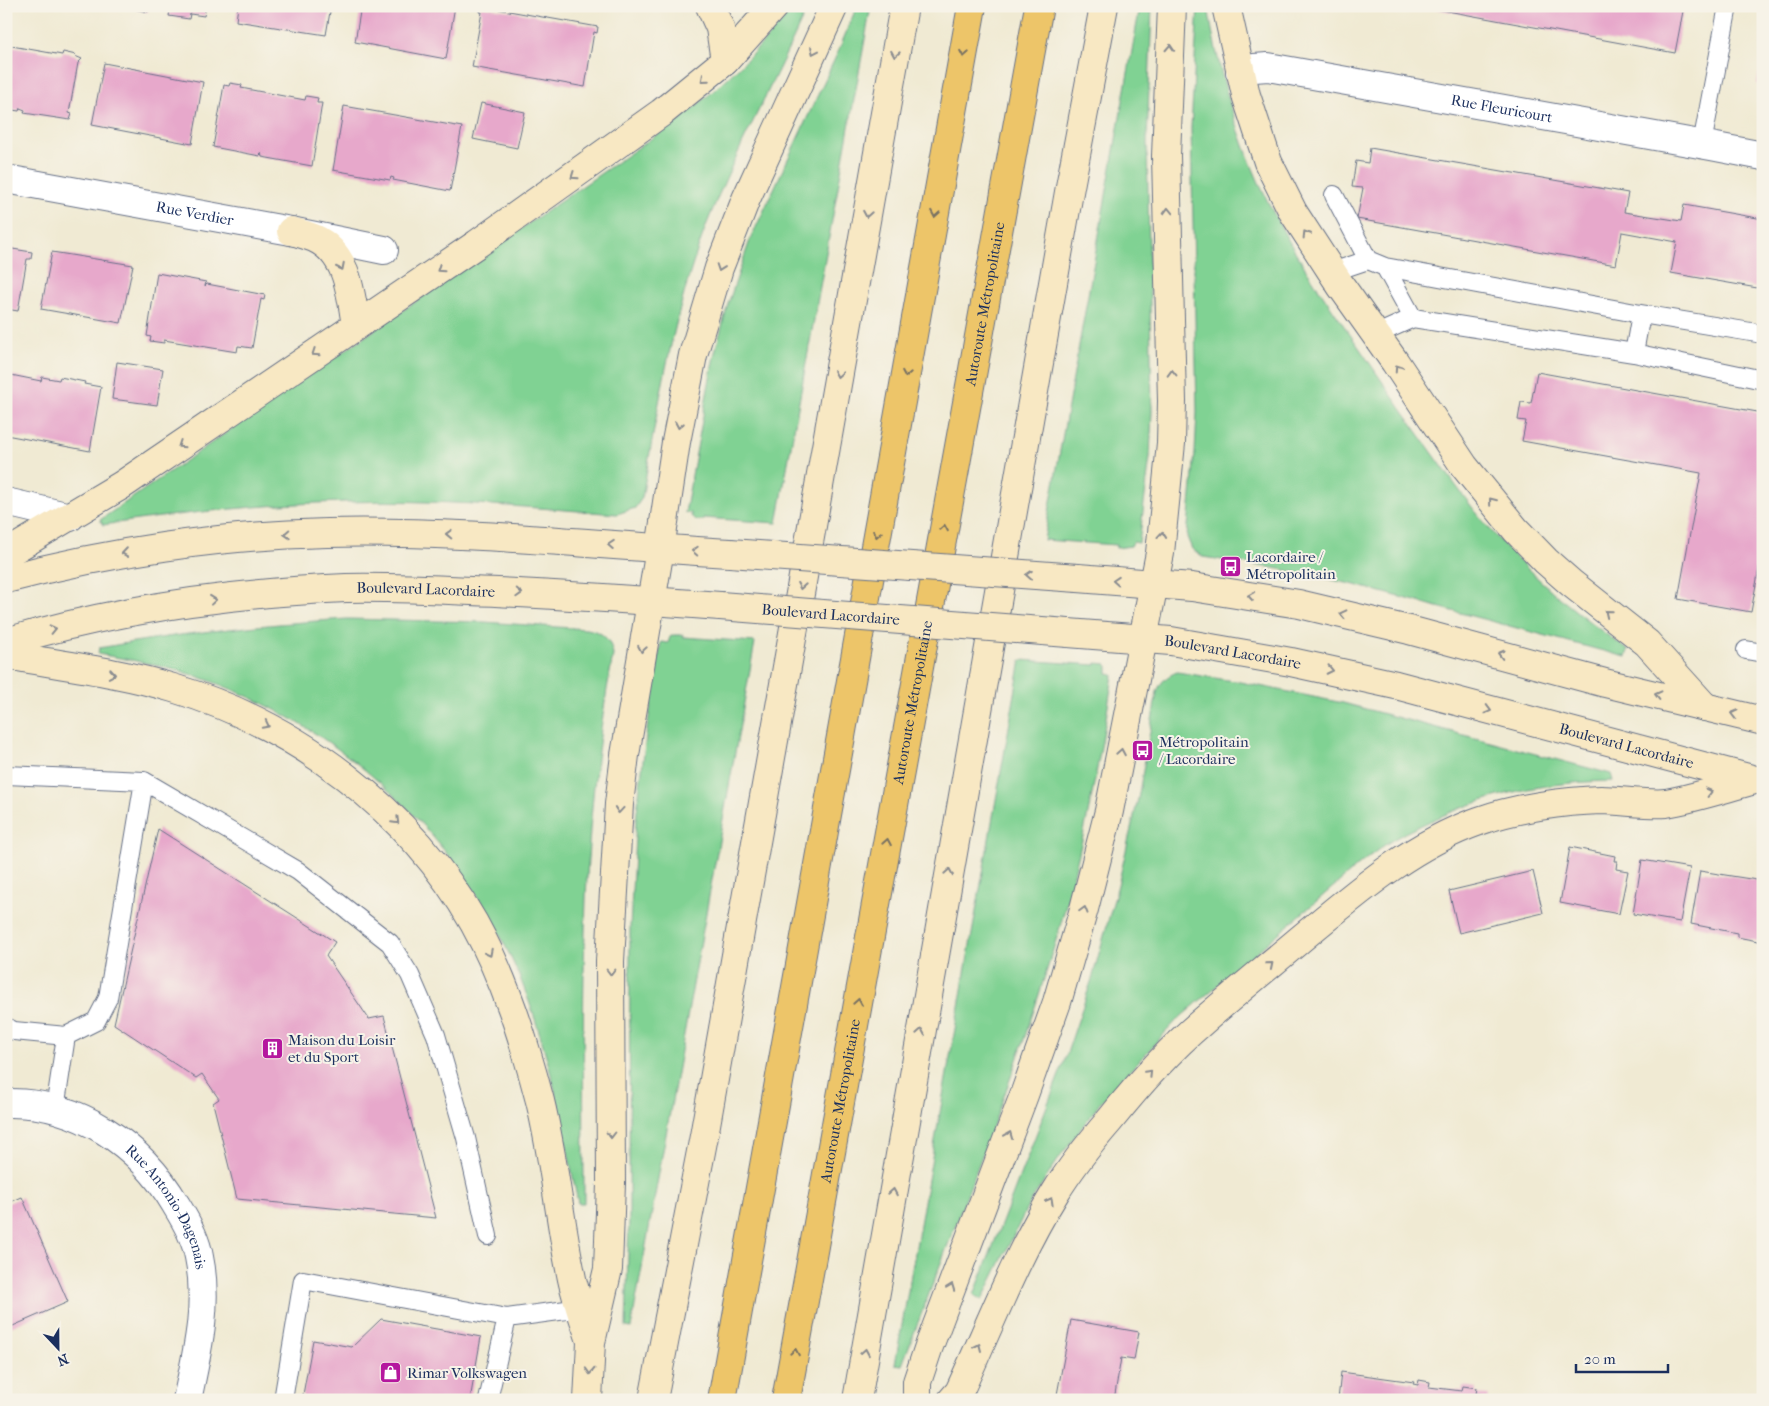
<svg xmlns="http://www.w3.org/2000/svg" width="1769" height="1406" font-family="'IM FELL French Canon',serif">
  <rect width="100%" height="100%" fill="#f7f3e8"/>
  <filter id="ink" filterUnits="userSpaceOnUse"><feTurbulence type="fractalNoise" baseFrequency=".02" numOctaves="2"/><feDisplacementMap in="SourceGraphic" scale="10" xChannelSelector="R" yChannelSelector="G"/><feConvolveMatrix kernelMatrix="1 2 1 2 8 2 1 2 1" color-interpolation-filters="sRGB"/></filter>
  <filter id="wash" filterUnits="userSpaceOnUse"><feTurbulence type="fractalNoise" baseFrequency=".0096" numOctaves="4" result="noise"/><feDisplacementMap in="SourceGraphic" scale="20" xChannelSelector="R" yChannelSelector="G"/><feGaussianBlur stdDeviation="1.12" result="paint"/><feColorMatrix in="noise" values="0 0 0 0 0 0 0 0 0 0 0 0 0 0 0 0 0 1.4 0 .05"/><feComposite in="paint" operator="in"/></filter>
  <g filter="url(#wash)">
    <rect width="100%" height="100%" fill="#f0ead3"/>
    <!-- green -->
    <path fill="#80d293" stroke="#4e8078" d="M794,6H808C776,80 735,151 706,226C673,314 658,406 642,498L635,508L617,514C526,507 435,499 344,502C263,504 183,513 103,525L100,520L681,118C723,85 761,48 794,6Z
      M857,6H871L777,523L703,518V520H695L691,516V513H685L714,356L728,304L750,240L838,52Z
      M1140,6H1152L1147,141L1152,411L1150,457L1139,543L1133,542L1131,546L1116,548V545L1044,540Z
      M1198,6H1208C1217,69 1240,145 1268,202C1296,260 1335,312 1371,365C1393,398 1416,430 1439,462C1461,493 1484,525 1511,552C1546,589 1587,621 1628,650L1626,657L1351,584L1280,569L1203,557L1192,549L1187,537L1195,453L1197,412L1191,128Z
      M347,619L484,622L586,629C602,631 611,639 613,655C596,746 587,838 585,930C582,1021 584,1112 584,1203H578C565,1138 554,1073 532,1010C480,856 353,729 199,677C166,666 132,660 98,654L99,648C181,633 263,624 347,619Z
      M673,635H683V637L755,642L631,1328L626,1327L629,1217L630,927L636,820L646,736L661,642L668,643L670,637Z
      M1021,660L1096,665V663L1106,664L1108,666V674L1113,675C1098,772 1079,867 1050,960C1008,1097 952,1231 902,1365L895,1364Z
      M1177,672L1240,682L1343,703L1611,774L1613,781C1550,782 1500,791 1442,816C1426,823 1409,830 1394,839C1384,845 1375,852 1366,859L1177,1020L1100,1103L1060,1157L1029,1204L982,1300L974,1295L1064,1062L1092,979L1118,885L1138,799L1157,692C1161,681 1167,676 1177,672Z"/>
    <g id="blocks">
      <!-- building -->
      <path fill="#e7a8cb" d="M129,6H149L148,12L129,8Z
        M153,6H206L204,16L190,14L189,19L169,16L170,10Z
        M238,6H331L326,35L236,21Z
        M361,6H455L446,59L355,42Z
        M481,6L598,27L597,33L594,32L585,87L472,67L482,12H480Z
        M1420,6H1684L1675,53Z
        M6,45L62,55L63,52L76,55L75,56L82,59L78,63L69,113L72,114L70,120L24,113L25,110L20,108L19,111L6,109Z
        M1762,60H1763V84H1757Z
        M104,63L203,82L192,144L92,125Z
        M230,83L242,85L241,88L305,100L306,96L318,98L317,103H322L312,166L262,157L261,153L260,156L213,147L224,85L229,86Z
        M481,103L525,112L517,148L473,139Z
        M344,106L462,127L450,191L393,180L394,178L391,177L390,180L333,170Z
        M1370,148L1628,193L1624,212L1681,221L1684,205L1763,219V289L1671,273L1677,242L1622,232L1616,265L1357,219L1363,188L1352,187L1356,161L1368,163Z
        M6,248L32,252L31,259H27L18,311L6,309Z
        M52,252L133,265L121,323L41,309Z
        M157,273L206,282L205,286L207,284L265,295L264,300L261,299L252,348L238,346L237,352L164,340V343L150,341L151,337L147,336Z
        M117,362L163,369L157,405L112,399Z
        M1537,372L1763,413V546L1751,612L1678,599L1701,473L1522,441L1526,421L1518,420L1521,402L1531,403Z
        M6,374L41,381L42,377L59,380L60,377L85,382L84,384L101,387L90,451L6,435Z
        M158,829L335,942L326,956L369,1019L384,1016L436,1218L237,1199L213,1103L219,1099L202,1074L196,1078L114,1024Z
        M1570,847L1615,856L1614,861H1617L1616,869L1628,871L1619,914L1560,903Z
        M1642,860L1690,868L1680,922L1633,914Z
        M1533,871L1543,913L1459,933L1449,891Z
        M1700,871L1763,881V942L1737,937V933L1691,924Z
        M22,1197L68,1302L6,1329V1204Z
        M381,1319L481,1337L470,1400H302L313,1340L352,1347Z
        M1071,1320L1139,1332L1134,1360L1121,1358L1114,1400H1056Z
        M1341,1372L1414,1382L1413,1384L1418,1385L1419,1380L1430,1382L1429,1387L1462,1391L1463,1386L1477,1388L1476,1394L1489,1395L1488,1400H1338Z"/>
    </g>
  </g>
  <g filter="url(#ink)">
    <use href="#blocks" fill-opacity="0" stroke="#667087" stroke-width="1"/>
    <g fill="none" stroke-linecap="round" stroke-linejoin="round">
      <defs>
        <path id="service" d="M1702,144L1728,6
          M1334,195L1368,260L1385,267L1641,314L1763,334
          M1385,267L1413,318L1634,353L1763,380
          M1332,272L1368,260
          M1375,335L1413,318
          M1634,353L1641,314
          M1746,650L1763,653
          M6,775L144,781L298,871L390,943L410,975L436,1035L466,1138L488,1236
          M6,1027L14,1031L66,1036L96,1021L108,998L144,781
          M55,1109L66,1036
          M283,1400L303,1280L507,1318
          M488,1400L507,1318L581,1308"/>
        <g id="minor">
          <path id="s1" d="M1240,72L1254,68L1268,67L1711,146L1763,156"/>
          <path id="s2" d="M6,179L291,231L384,250"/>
          <path d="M6,502L70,517"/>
          <path id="s3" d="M6,1103C78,1101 141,1145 176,1205C186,1221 196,1239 199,1257C209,1305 197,1353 187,1400"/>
        </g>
        <g id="secondary">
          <path d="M710,6L720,28L725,61"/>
          <path d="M1226,6L1246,95L1268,162L1293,212L1341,286L1395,362L1464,466L1516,530L1546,561L1571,583L1647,643L1705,707"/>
          <path d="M291,231C299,233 307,235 314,238C348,253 351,294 356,326"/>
          <path d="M6,554L122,485L477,244L661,113L725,61L774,6"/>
          <path d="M1078,578L1192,587L1299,604L1409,630L1605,683L1763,721"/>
          <path d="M6,579C108,552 222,535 327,533C461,530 596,545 730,553"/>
          <path id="s4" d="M1068,633L1171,641L1291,662L1396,685L1752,779"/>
          <path id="s5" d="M6,642C116,609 231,593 346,588C387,587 429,589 471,591C554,594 637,600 720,606"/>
          <path d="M6,655C61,665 120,672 173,688C297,725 410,810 474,923C505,979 524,1040 540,1101C554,1158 559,1217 571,1274C575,1296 584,1319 591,1341"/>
          <path d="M588,1400L591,1342L608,1269L611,1183L610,961L619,804L625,755L660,549L676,442L693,355L719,268L746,199L834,6"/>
          <path d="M653,1400L704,1136L904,6"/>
          <path d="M857,1400L1069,192L1104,6"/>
          <path d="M917,1400V1382L928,1349L1024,1095L1057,1002L1084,909L1109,811L1160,553L1171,443L1172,401L1166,156L1172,6"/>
          <path d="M952,1400L959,1392C990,1325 1016,1256 1055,1193C1071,1167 1090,1143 1110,1120C1138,1085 1168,1051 1202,1022C1233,995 1265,969 1297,942C1354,895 1408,846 1479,821C1515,808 1564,801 1601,800C1620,800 1649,805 1666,803C1695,798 1725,788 1755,780"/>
        </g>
        <g id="motorway">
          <path d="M722,1400L972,6"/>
          <path id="s6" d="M786,1400L1039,6"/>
        </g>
      </defs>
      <!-- service casing -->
      <use href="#service" stroke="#667087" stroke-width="20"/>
      <!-- minor casing -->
      <use href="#minor" stroke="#667087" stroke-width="30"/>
      <!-- secondary casing -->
      <use href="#secondary" stroke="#667087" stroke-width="30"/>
      <!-- motorway casing -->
      <use href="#motorway" stroke="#667087" stroke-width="30"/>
      <!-- service -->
      <use href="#service" stroke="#fff" stroke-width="18"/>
      <!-- minor -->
      <use href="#minor" stroke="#fff" stroke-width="28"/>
      <!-- secondary -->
      <use href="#secondary" stroke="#f8e8c3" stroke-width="28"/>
      <!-- motorway -->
      <use href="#motorway" stroke="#edc569" stroke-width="28"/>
      <defs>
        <g id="secondary-bridge">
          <path d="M730,553L1078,578"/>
          <path id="s7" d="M720,606L1068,633"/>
        </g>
      </defs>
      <!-- secondary-bridge casing -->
      <use href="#secondary-bridge" stroke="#667087" stroke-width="30" stroke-linecap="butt"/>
      <!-- secondary-bridge -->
      <use href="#secondary-bridge" stroke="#f8e8c3" stroke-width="28"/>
    </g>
    <!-- one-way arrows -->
    <defs><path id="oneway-chevron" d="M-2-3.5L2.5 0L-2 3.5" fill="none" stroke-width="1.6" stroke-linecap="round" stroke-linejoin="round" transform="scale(1.25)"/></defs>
    <g stroke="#8a8c90">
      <use href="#oneway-chevron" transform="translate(1170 48) rotate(-87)"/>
      <use href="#oneway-chevron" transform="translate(814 51) rotate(115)"/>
      <use href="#oneway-chevron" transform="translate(895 54) rotate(100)"/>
      <use href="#oneway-chevron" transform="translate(704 79) rotate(139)"/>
      <use href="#oneway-chevron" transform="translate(574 176) rotate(145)"/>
      <use href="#oneway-chevron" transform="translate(1168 211) rotate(-92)"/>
      <use href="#oneway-chevron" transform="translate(867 214) rotate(100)"/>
      <use href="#oneway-chevron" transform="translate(1306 234) rotate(-122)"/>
      <use href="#oneway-chevron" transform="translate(341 267) rotate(63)"/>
      <use href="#oneway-chevron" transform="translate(720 268) rotate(109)"/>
      <use href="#oneway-chevron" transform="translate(440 269) rotate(146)"/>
      <use href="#oneway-chevron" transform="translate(315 353) rotate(146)"/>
      <use href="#oneway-chevron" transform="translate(1398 368) rotate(-124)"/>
      <use href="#oneway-chevron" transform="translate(1172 373) rotate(-91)"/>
      <use href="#oneway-chevron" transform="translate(838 374) rotate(100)"/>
      <use href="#oneway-chevron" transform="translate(679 425) rotate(101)"/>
      <use href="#oneway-chevron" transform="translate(181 445) rotate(146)"/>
      <use href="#oneway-chevron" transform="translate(1492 501) rotate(-129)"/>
      <use href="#oneway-chevron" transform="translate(287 534) rotate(177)"/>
      <use href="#oneway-chevron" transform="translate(449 534) rotate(-178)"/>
      <use href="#oneway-chevron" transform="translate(1162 535) rotate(-85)"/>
      <use href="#oneway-chevron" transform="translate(611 545) rotate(-176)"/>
      <use href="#oneway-chevron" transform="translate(695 551) rotate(-177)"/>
      <use href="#oneway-chevron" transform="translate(125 553) rotate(172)"/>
      <use href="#oneway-chevron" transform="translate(1029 575) rotate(-176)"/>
      <use href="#oneway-chevron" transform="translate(1116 581) rotate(-176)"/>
      <use href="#oneway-chevron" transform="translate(801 586) rotate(100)"/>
      <use href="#oneway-chevron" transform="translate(519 593) rotate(3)"/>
      <use href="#oneway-chevron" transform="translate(1251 596) rotate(-171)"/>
      <use href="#oneway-chevron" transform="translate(213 600) rotate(-6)"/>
      <use href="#oneway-chevron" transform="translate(1608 613) rotate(-141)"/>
      <use href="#oneway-chevron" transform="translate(1343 614) rotate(-167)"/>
      <use href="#oneway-chevron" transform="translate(53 629) rotate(-13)"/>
      <use href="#oneway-chevron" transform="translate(642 649) rotate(100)"/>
      <use href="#oneway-chevron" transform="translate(1501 654) rotate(-165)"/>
      <use href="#oneway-chevron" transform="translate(1330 670) rotate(12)"/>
      <use href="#oneway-chevron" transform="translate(112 674) rotate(10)"/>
      <use href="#oneway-chevron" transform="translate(1658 695) rotate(-166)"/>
      <use href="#oneway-chevron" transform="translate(1488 710) rotate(15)"/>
      <use href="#oneway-chevron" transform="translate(1734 714) rotate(-166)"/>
      <use href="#oneway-chevron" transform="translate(266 725) rotate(27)"/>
      <use href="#oneway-chevron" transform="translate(1121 752) rotate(-80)"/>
      <use href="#oneway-chevron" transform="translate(1709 792) rotate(-14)"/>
      <use href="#oneway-chevron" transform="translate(619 810) rotate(95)"/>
      <use href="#oneway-chevron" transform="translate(396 821) rotate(45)"/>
      <use href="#oneway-chevron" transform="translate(949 872) rotate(-80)"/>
      <use href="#oneway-chevron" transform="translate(1084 910) rotate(-74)"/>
      <use href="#oneway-chevron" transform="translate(489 953) rotate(63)"/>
      <use href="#oneway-chevron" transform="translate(1270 965) rotate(-40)"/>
      <use href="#oneway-chevron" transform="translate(611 972) rotate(90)"/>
      <use href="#oneway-chevron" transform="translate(921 1032) rotate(-80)"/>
      <use href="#oneway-chevron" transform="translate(1149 1073) rotate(-46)"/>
      <use href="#oneway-chevron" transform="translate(611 1135) rotate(90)"/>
      <use href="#oneway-chevron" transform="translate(1009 1135) rotate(-68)"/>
      <use href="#oneway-chevron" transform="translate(893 1192) rotate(-80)"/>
      <use href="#oneway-chevron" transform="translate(1050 1201) rotate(-61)"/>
      <use href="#oneway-chevron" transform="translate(951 1287) rotate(-69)"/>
      <use href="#oneway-chevron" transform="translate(978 1347) rotate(-66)"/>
      <use href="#oneway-chevron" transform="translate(865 1352) rotate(-80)"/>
      <use href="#oneway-chevron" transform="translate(590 1371) rotate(93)"/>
    </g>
    <g stroke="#797263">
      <use href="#oneway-chevron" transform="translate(964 54) rotate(100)"/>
      <use href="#oneway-chevron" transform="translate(935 214) rotate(100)"/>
      <use href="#oneway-chevron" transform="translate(906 374) rotate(100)"/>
      <use href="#oneway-chevron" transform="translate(944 528) rotate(-80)"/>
      <use href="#oneway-chevron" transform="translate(877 534) rotate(100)"/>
      <use href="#oneway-chevron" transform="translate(887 842) rotate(-80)"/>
      <use href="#oneway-chevron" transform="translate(858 1002) rotate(-80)"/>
      <use href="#oneway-chevron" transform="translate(795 1352) rotate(-80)"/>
    </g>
  </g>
  <!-- icons -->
  <defs>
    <symbol id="bus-square" viewBox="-11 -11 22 22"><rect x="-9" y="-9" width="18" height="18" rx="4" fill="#b5179e" stroke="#f7f3e8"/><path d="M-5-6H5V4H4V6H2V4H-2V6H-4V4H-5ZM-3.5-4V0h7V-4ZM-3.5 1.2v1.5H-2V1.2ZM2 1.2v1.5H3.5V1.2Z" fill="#fff"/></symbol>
    <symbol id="building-square" viewBox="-11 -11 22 22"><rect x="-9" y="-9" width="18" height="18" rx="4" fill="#b5179e" stroke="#f7f3e8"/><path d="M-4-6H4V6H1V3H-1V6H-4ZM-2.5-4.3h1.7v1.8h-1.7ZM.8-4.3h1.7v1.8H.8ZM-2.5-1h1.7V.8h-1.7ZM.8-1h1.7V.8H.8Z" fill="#fff"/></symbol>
    <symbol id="shop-square" viewBox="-11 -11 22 22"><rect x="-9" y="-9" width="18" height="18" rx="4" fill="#b5179e" stroke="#f7f3e8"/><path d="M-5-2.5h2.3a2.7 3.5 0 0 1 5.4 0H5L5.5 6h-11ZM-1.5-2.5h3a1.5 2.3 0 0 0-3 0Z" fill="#fff"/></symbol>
  </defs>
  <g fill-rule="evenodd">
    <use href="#bus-square" x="1218" y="554" width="25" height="25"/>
    <use href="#bus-square" x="1130" y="738" width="25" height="25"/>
    <use href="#building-square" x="260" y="1036" width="25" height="25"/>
    <use href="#shop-square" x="378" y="1360" width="25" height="25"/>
  </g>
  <g text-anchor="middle" stroke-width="4" stroke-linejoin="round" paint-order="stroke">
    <!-- street labels -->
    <g font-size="15" fill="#1b2f5e" stroke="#f7f3e8">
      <text dy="5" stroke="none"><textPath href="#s1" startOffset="266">Rue Fleuricourt</textPath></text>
      <text dy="5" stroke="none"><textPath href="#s2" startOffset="192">Rue Verdier</textPath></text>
      <text dy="5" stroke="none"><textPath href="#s6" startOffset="1114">Autoroute Métropolitaine</textPath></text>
      <text dy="5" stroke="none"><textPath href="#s5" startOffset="425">Boulevard Lacordaire</textPath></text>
      <text dy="5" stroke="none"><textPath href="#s7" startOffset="111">Boulevard Lacordaire</textPath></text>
      <text dy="5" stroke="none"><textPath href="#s4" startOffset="166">Boulevard Lacordaire</textPath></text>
      <text dy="5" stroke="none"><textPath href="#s6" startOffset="709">Autoroute Métropolitaine</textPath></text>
      <text dy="5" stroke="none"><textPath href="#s4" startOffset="571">Boulevard Lacordaire</textPath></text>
      <text dy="5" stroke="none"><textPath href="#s6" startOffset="304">Autoroute Métropolitaine</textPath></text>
      <text dy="5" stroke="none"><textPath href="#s3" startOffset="205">Rue Antonio-Dagenais</textPath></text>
    </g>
    <!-- poi labels -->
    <g font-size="15" fill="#1b2f5e" stroke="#f7f3e8" text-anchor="start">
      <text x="1246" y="562">Lacordaire /<tspan x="1246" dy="17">Métropolitain</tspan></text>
      <text x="1159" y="747">Métropolitain<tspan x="1159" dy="17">/ Lacordaire</tspan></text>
      <text x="288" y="1045">Maison du Loisir<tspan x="288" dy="17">et du Sport</tspan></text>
      <text x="407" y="1378">Rimar Volkswagen</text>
    </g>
  </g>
  <!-- margin -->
  <rect width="1769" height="1406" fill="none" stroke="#f7f3e8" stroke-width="25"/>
  <!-- north arrow -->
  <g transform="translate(58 1348) rotate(158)" stroke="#f7f3e8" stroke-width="4" paint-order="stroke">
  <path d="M0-4L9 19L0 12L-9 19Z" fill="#1b2f5e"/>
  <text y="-8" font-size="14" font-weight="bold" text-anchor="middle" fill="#1b2f5e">N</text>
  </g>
  <!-- scale -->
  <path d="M1576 1364v8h92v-8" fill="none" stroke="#1b2f5e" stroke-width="2.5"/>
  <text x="1584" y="1364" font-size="15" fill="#1b2f5e" stroke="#f7f3e8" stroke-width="4" paint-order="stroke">20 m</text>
</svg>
